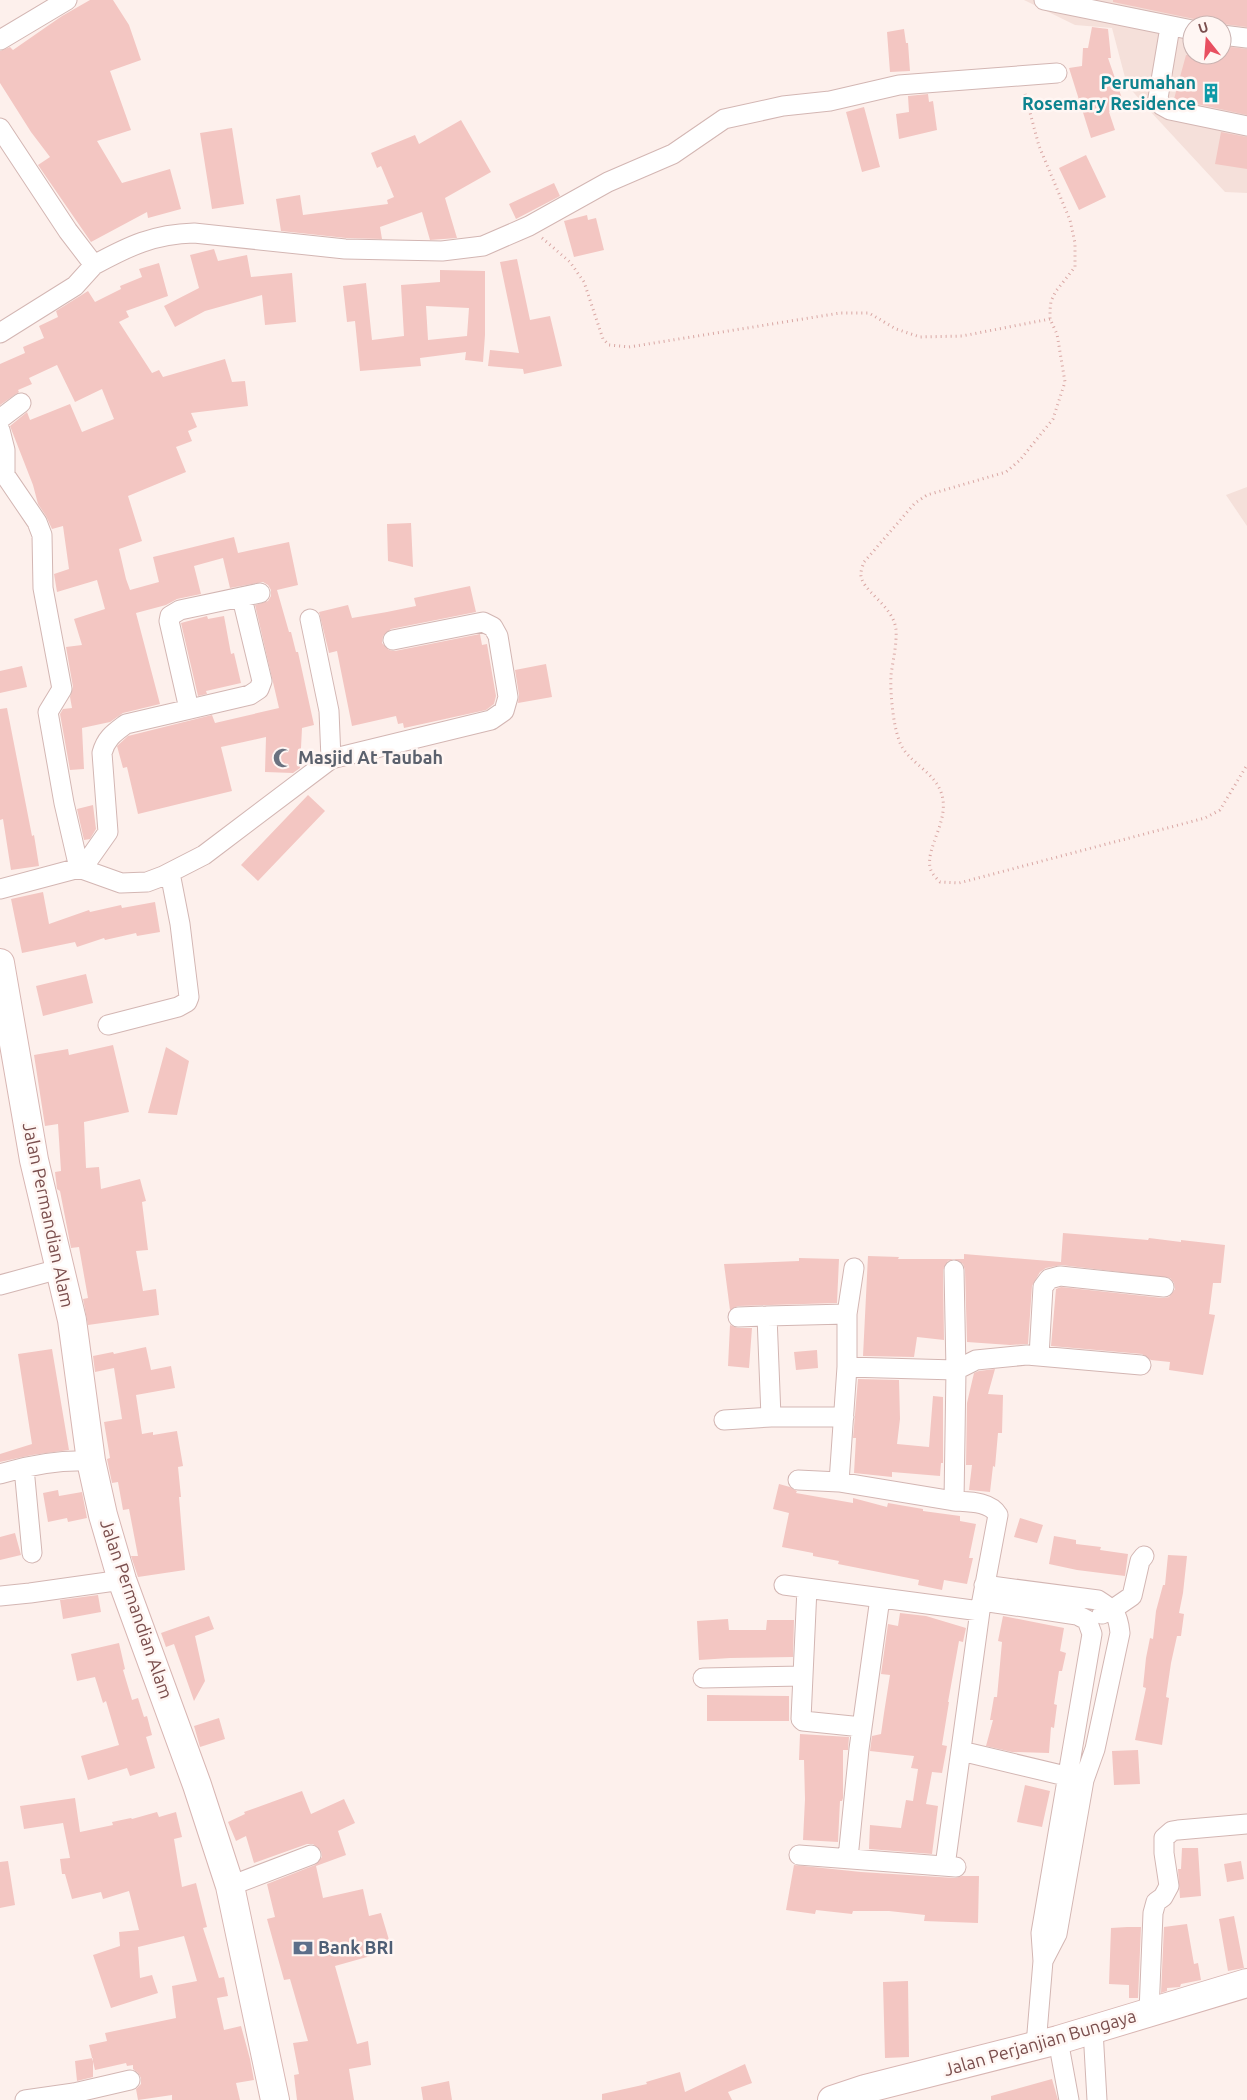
<svg xmlns="http://www.w3.org/2000/svg" width="1247" height="2100" font-family="Ubuntu,sans-serif">
  <rect width="100%" height="100%" fill="#fdf0ec"/>
  <!-- residential -->
  <path fill="#f5e0da" fill-rule="evenodd" d="M1024,0H1247V193L1225,192L1150,111L1127,85L1112,28L1075,25ZM1192,25H1222V55H1192Z
    M1247,487V526L1226,495Z"/>
  <!-- building -->
  <path fill="#f3c6c2" fill-rule="evenodd" d="M90,0H113L129,25L141,60L110,71L131,130L97,141L122,183L170,169L181,209L148,218L147,212L91,242L38,165L50,157L31,132L0,83V51L10,47L13,50L62,16Z
    M1113,0H1247V27L1223,24L1202,25L1194,19L1113,2Z
    M1092,27L1108,29L1111,58H1108L1125,107L1109,112L1115,130L1091,138L1069,68L1082,66L1083,48H1088Z
    M904,29L906,43H908L910,71L890,72L887,32Z
    M1222,46L1247,49V115L1174,99L1186,55H1222Z
    M928,94L929,102L933,101L937,130L899,139L896,114L909,112L908,96Z
    M864,107L880,167L862,172L846,112Z
    M461,120L491,172L445,198L457,238L430,240L422,212L380,227L382,239L346,238L281,231L276,199L300,195L303,215L388,204L387,200L394,197L381,166L377,168L371,153L415,135L419,144Z
    M232,128L244,204L212,209L200,133Z
    M1221,132L1247,137V169L1215,164Z
    M1086,155L1106,197L1079,210L1059,168Z
    M554,183L560,196L516,219L509,204Z
    M587,215L588,220L596,218L604,250L574,257L564,221Z
    M214,249L218,261L247,255L251,277L292,273L296,322L265,325L262,295L205,311L175,327L164,306L199,288L190,255Z
    M517,259L530,320L550,316L562,366L524,374L523,369L488,366L490,350L519,353L500,262Z
    M159,263L168,296L126,311L129,317L119,322L152,373L159,370L163,377L225,359L232,382L245,381L248,406L191,413L197,427L188,431L192,441L176,447L186,472L128,496L142,541L119,549L126,579L130,590L159,582L153,557L234,537L238,553L289,542L298,585L277,590L289,632H291L296,652H298L314,725L302,728L300,768L293,773L265,772L266,737L221,747L232,791L138,814L127,767L123,768L117,746L128,736L212,715L215,723L279,708L255,605L268,601L271,596V590L268,585L263,582L230,588L223,558L194,566L201,594L177,599L166,605L136,613L160,704L123,713L110,722L82,728L84,769L70,770L60,714L63,709L72,708L70,697L73,687L66,647L82,645L74,619L105,609L97,580L57,592L54,574L69,569L63,526L52,529L46,516L38,504L33,485L10,426L27,412L30,420L70,404L82,432L114,419L102,389L75,402L57,365L29,378L32,384L18,390L19,392L0,405V364L25,353L23,347L44,338L39,326L58,317L56,311L88,291L95,302L121,289L120,286L142,277L139,269Z
    M440,270L485,271V335L483,362L465,360L466,352L420,358L421,366L360,371L355,321L347,322L343,286L366,283L372,340L404,336L401,285L440,282ZM426,306L469,308L467,336L428,340Z
    M411,523L413,567L388,561L387,524Z
    M470,586L476,612L391,629L383,636L382,643L389,650L395,651L480,634L482,645L487,644L496,696L494,704L486,710L404,728L403,723L398,724L396,716L352,726L337,651L329,653L319,612L348,605L352,618L387,612L416,606L414,598Z
    M207,616L208,619L224,616L231,654L234,653L241,683L206,691L207,694L198,696L181,623Z
    M546,664L552,697L518,703L519,695L515,670Z
    M22,666L27,687L0,693V671Z
    M7,708L32,836L34,835L39,866L11,870L3,819L0,820V709Z
    M308,795L325,811L258,881L241,865Z
    M93,805L96,829L90,839L84,840L77,809Z
    M43,892L49,924L89,910L90,912L121,905L122,908L155,902L160,932L137,936L136,933L105,940L104,938L77,947L75,942L22,953L11,899Z
    M86,974L93,1003L43,1016L36,986Z
    M113,1045L129,1112L84,1122L86,1168L99,1167L101,1189L140,1179L146,1201L142,1202L148,1250L136,1251L143,1291L156,1289L159,1315L88,1325L83,1299L88,1298L79,1247L71,1248L60,1191L57,1189L55,1172L61,1171L58,1124L45,1126L34,1055L68,1049L69,1055Z
    M166,1047L189,1061L177,1115L148,1113Z
    M1063,1233L1148,1240L1149,1238L1181,1242V1240L1225,1245L1221,1283H1213L1209,1314L1215,1315L1203,1375L1169,1370L1170,1362L1151,1360L1142,1354L1051,1346L1056,1289L1061,1287L1163,1298L1169,1297L1175,1289L1174,1283L1170,1278L1061,1265L1046,1268L1040,1272L1032,1286L1028,1344L1010,1345L967,1342L965,1270L963,1264L954,1259L948,1261L943,1270L944,1340L917,1337L914,1357L863,1356L868,1256L899,1257L898,1259H964V1254L1061,1262Z
    M799,1258L839,1259L837,1303L738,1306L730,1310L724,1264L799,1261Z
    M730,1325L738,1328H752L749,1368L728,1366Z
    M146,1347L151,1370L171,1366L175,1388L136,1395L142,1434L153,1432V1435L177,1431L183,1466L178,1467L181,1497H179L185,1570L138,1577L131,1556H138L129,1509L123,1510L118,1482L112,1483L107,1459L110,1458L104,1422L122,1419L114,1368L95,1372L93,1356L113,1352L114,1354Z
    M52,1349L69,1450L32,1455L0,1462V1454L32,1444L18,1354Z
    M817,1350L818,1368L796,1370L794,1352Z
    M995,1369L988,1394L1003,1395L1002,1433H998L995,1467L993,1466L990,1492L969,1490L972,1465H966L967,1403L974,1373L979,1371Z
    M858,1379L899,1380L900,1419L897,1444L929,1447L933,1396L943,1397V1463H941L940,1476L892,1472V1477L854,1473L856,1438H853Z
    M779,1484L790,1487L797,1491L796,1493L853,1503V1498L887,1507L888,1503L923,1509V1511L960,1516V1521L976,1524L969,1558H973L967,1584L944,1580L942,1590L918,1585L919,1580L838,1564L839,1561L813,1556V1553L782,1547L789,1513L773,1509Z
    M58,1490L59,1496L82,1492L87,1518L68,1522L67,1518L48,1522L43,1493Z
    M1020,1518L1043,1525L1037,1543L1014,1537Z
    M15,1533L21,1555L0,1560V1537Z
    M1054,1536L1076,1540V1544L1101,1547L1100,1550L1128,1554L1125,1576L1077,1570L1049,1564Z
    M1168,1555L1187,1556L1183,1593L1179,1613L1184,1614L1181,1636H1177L1171,1663L1166,1697L1169,1698L1162,1745L1135,1740L1146,1688L1143,1687L1146,1658L1150,1638L1153,1639L1156,1611L1163,1585H1165Z
    M98,1595L101,1612L63,1619L60,1600Z
    M900,1613L926,1616L966,1628L963,1642L959,1641L948,1702H949L942,1745L947,1746L942,1773L932,1772L926,1804L938,1806L932,1854L869,1849L870,1825L901,1828L906,1800L913,1801L918,1769L911,1768L914,1756L870,1751L872,1736L881,1734L884,1713L890,1675L881,1674L888,1624L898,1626Z
    M209,1616L214,1629L195,1636L205,1681L194,1701L174,1644L166,1647L161,1633Z
    M1003,1616L1064,1628L1060,1651L1066,1653L1062,1671H1059L1054,1704L1057,1705L1054,1728L1051,1727L1049,1753L1012,1752L986,1746L993,1720H990L994,1697H997L1002,1642L998,1641Z
    M728,1619L729,1630H766L767,1620H794L793,1657L730,1658L699,1660L697,1621Z
    M119,1643L125,1669L123,1670L132,1700L138,1698L144,1717L147,1716L152,1735L146,1737L155,1768L130,1776L127,1768L88,1780L81,1756L119,1745L106,1701L103,1703L95,1677L77,1681L71,1654Z
    M707,1695L789,1696V1721H707Z
    M219,1718L225,1739L200,1747L194,1726Z
    M800,1734L849,1737L848,1750H843V1798L842,1801H840L838,1842L803,1840L805,1799L804,1760H799Z
    M1138,1750L1140,1784L1114,1785L1112,1751Z
    M1025,1785L1050,1791L1042,1827L1017,1822Z
    M302,1791L311,1814L344,1799L355,1823L338,1831L346,1855L316,1866L323,1898L363,1889L369,1916L381,1913L392,1950L335,1966L357,2044L368,2041L371,2065L349,2069L354,2100H297L294,2075L299,2074L293,2043L308,2041L290,1979L284,1980L267,1919L275,1917L267,1884L315,1865L322,1857L321,1851L313,1844H307L254,1863L246,1836L236,1841L228,1822L245,1814L244,1812Z
    M75,1798L80,1832L113,1825L112,1822L131,1818L132,1819L157,1812L159,1817L176,1812L182,1837L174,1839L182,1887L196,1883L207,1927L203,1928L219,1978L224,1977L228,1996L217,1998L224,2030L241,2026L250,2059L254,2080L236,2083L240,2100H172V2095L138,2100L136,2089L141,2084V2078L138,2073L133,2069V2065L127,2066L126,2063L95,2070L89,2045L107,2041L105,2033L176,2018L172,1986L197,1981L184,1936L138,1947L140,1978L152,1975L158,1993L111,2008L93,1955L120,1946L119,1932L139,1930L129,1891L103,1899L101,1892L72,1899L65,1874H62L60,1859L70,1858L63,1823L24,1829L20,1806Z
    M1182,1848H1198L1201,1896L1180,1898L1178,1869H1181Z
    M8,1861L15,1905L0,1908V1862Z
    M1241,1861L1244,1879L1227,1882L1224,1864Z
    M794,1865L861,1872L955,1878L962,1876H979L978,1923L924,1921L925,1915L889,1911H853L852,1914L816,1910L815,1914L786,1910Z
    M1234,1916L1244,1968L1228,1971L1219,1919Z
    M1187,1924L1194,1964L1198,1963L1201,1980L1181,1984L1180,1987L1167,1988V1991L1161,1993L1164,1927Z
    M1127,1927H1141L1138,1998H1129V1985L1109,1984L1111,1928Z
    M908,1981L909,2057L885,2058L883,1982Z
    M93,2058V2077L77,2081L75,2061Z
    M745,2064L752,2083L728,2092L732,2100H602V2094L647,2084L646,2082L680,2072L685,2092Z
    M1052,2079L1058,2100H991V2096Z
    M449,2081L452,2100H423L421,2087Z"/>
  <g fill="none" stroke-linecap="round" stroke-linejoin="round">
    <defs>
      <path id="street" d="M1044,0L1192,30
        M1170,27L1158,98L1161,105L1170,110L1247,126
        M1222,35L1247,38
        M0,40L67,0
        M0,128L68,231L94,265L75,286L0,333
        M94,265C129,246 154,234 194,233L345,249L442,251L483,246L529,226L608,182L673,154L724,119L783,106L830,101L899,85L1057,73
        M0,419L21,403
        M0,430L5,450V475L37,522L42,535L43,588L62,689L48,712L64,803L79,868L121,883L147,882L163,876L204,855L331,759L329,711L310,619
        M189,709L169,621L170,616L180,610L260,593
        M331,759L491,720L504,711L508,697L498,636L493,627L483,622L393,640
        M0,889L79,868L89,859L108,832L102,753C106,738 114,733 126,724L250,695L259,689L262,681L242,598
        M108,1025L178,1007L187,1002L189,997L180,924L170,873
        M0,1285L59,1269
        M738,1317L767,1316
        M1039,1356L1043,1287L1049,1279L1060,1276L1164,1287
        M847,1367L956,1370L976,1360L1027,1355L1141,1365
        M771,1417L767,1316L847,1314
        M724,1420L771,1417H844
        M24,1468L32,1553
        M0,1474C29,1465 61,1460 91,1461
        M798,1480L839,1482L954,1501L956,1370L954,1270
        M839,1482L847,1367V1314L854,1268
        M784,1585L980,1611L998,1515C990,1501 968,1502 954,1501
        M984,1585L1098,1600C1114,1610 1118,1613 1120,1633L1095,1749L1084,1780L1057,1934L1043,1961
        M807,1588L801,1719L803,1721L862,1727
        M0,1596L30,1593L122,1580
        M982,1601L1077,1615L1087,1620L1092,1634L1041,1933L1043,1961L1036,2045
        M1102,1614L1113,1609L1132,1596L1140,1561L1144,1556
        M703,1678L803,1676
        M961,1751L1078,1779
        M799,1855L956,1867
        M848,1858L859,1749L880,1598
        M945,1866L980,1611
        M230,1886L311,1855
        M1149,2012L1153,1913L1156,1902L1163,1897L1169,1886L1164,1853V1838L1172,1831L1178,1830L1247,1824
        M1093,2030L1097,2100
        M1058,2040L1069,2100
        M25,2100L74,2093L130,2080"/>
      <path id="secondary" d="M0,963L34,1160L72,1320L91,1461L103,1515L122,1580L197,1785L230,1886L275,2100
        M832,2100L865,2089L1058,2040L1247,1983"/>
    </defs>
    <!-- street casing -->
    <use href="#street" stroke="#d3b6b3" stroke-width="21"/>
    <!-- secondary casing -->
    <use href="#secondary" stroke="#d8b6b3" stroke-width="30"/>
    <!-- path -->
    <path stroke="#d9a7a4" stroke-width="3" stroke-dasharray="1 4" stroke-linecap="butt" d="M1025,94L1039,146L1070,220L1075,243V267L1056,291L1051,301L1050,310V319L1057,334L1065,382L1053,419L1020,460L1006,472L927,495L915,503L864,562C863,565 861,570 861,573C859,590 894,605 896,630C897,644 893,660 891,675C890,692 893,724 899,740C906,762 933,770 941,792C951,819 926,846 930,867C931,873 936,878 940,882L959,883L1205,818L1220,810L1247,765
      M542,238L570,262L584,282L603,339L609,345L629,347L840,313H869L896,329L920,337L962,336L1050,319"/>
    <!-- street -->
    <use href="#street" stroke="#fff" stroke-width="19"/>
    <!-- secondary -->
    <use href="#secondary" stroke="#fff" stroke-width="28"/>
  </g>
  <!-- icons -->
  <defs>
    <symbol id="building-bare" viewBox="-9 -9 18 18"><path d="M-4-6H4V6H1V3H-1V6H-4ZM-2.5-4.3h1.7v1.8h-1.7ZM.8-4.3h1.7v1.8H.8ZM-2.5-1h1.7V.8h-1.7ZM.8-1h1.7V.8H.8Z" fill="#0f9aa8" stroke="#fff6f3" stroke-width="2.5" paint-order="stroke"/></symbol>
    <symbol id="mosque-bare" viewBox="-9 -9 18 18"><path d="M3.5-4.9A6 6 0 1 0 3.5 4.9A5 5 0 1 1 3.5-4.9Z" fill="#6b7280" stroke="#fff6f3" stroke-width="2.5" paint-order="stroke"/></symbol>
    <symbol id="bank-bare" viewBox="-9 -9 18 18"><path d="M-6-4H6V4H-6ZM0-2.3a2.3 2.3 0 1 0 0 4.6a2.3 2.3 0 1 0 0-4.6Z" fill="#5c6f8a" stroke="#fff6f3" stroke-width="2.5" paint-order="stroke"/></symbol>
  </defs>
  <g fill-rule="evenodd">
    <use href="#building-bare" x="1197" y="79" width="28" height="28"/>
    <use href="#mosque-bare" x="269" y="744" width="28" height="28"/>
    <use href="#bank-bare" x="289" y="1934" width="28" height="28"/>
  </g>
  <g text-anchor="middle" stroke-width="5" stroke-linejoin="round" paint-order="stroke">
    <!-- culture labels -->
    <g font-size="18" font-weight="bold" fill="#0d838f" stroke="#fff6f3" text-anchor="end">
      <text x="1196" y="89">Perumahan<tspan x="1196" dy="21">Rosemary Residence</tspan></text>
    </g>
    <!-- worship labels -->
    <g font-size="18" font-weight="bold" fill="#5b616d" stroke="#fff6f3" text-anchor="start">
      <text x="298" y="764">Masjid At Taubah</text>
    </g>
    <!-- street labels -->
    <g font-size="18" fill="#7a4e4d" stroke="#fff6f3">
      <text transform="translate(48 1215) rotate(78)" y="6">Jalan Permandian Alam</text>
      <text transform="translate(136 1609) rotate(71)" y="6">Jalan Permandian Alam</text>
      <text transform="translate(1040 2043) rotate(-16)" y="6">Jalan Perjanjian Bungaya</text>
    </g>
    <!-- service labels -->
    <g font-size="18" font-weight="bold" fill="#4e5e75" stroke="#fff6f3" text-anchor="start">
      <text x="318" y="1954">Bank BRI</text>
    </g>
  </g>
  <!-- north arrow -->
  <g transform="translate(1207 40) rotate(343)"><circle r="24" fill="#fff6f3" stroke="#cab3b1"/>
  <path d="M0-4L9 19L0 12L-9 19Z" fill="#e85061"/>
  <text y="-8" font-size="14" font-weight="bold" text-anchor="middle" fill="#7a4e4d">U</text>
  </g>
</svg>
